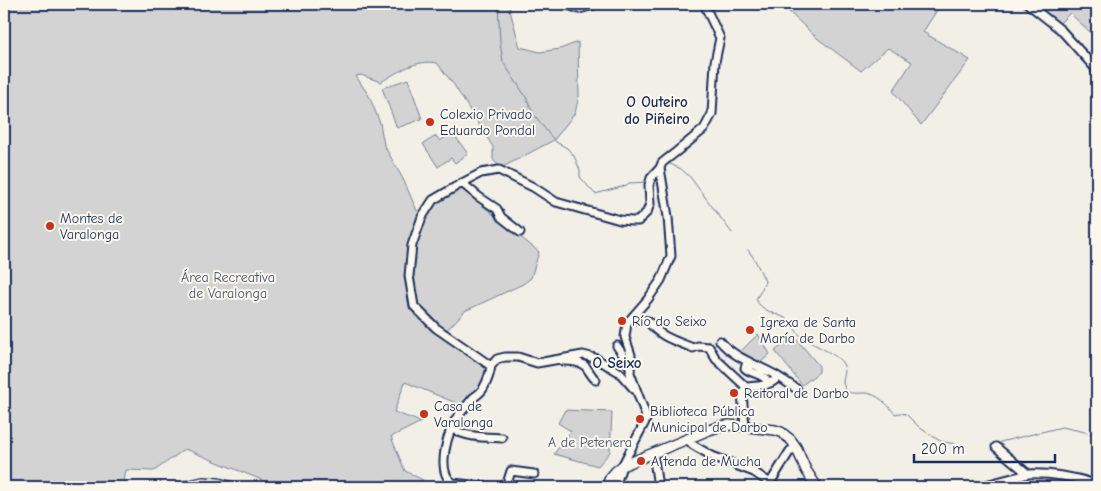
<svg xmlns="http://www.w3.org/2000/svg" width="1101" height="491" font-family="'Comic Neue',sans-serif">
  <rect width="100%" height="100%" fill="#f2efe6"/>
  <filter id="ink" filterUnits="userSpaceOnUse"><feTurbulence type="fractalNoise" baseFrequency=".02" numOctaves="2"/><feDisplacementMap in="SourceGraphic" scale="10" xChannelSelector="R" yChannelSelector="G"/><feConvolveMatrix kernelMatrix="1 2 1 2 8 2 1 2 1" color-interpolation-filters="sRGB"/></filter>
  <g filter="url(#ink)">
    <!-- green -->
    <path fill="#d2d3d2" stroke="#768198" d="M4,4H510L509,7L520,47L540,52L560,49L578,42L579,96L575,113L554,140L501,168L493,160V147L454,85L437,63C416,59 398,72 381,82L361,75L356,76L369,96L380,123L384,145L404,181L417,211L461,188L539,252L531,278L523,284L465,311L447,330L488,367L482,387L461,405L405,382L394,412L421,422L391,437L405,471L423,480L418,487H270L262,480L185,449L154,471L126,470L123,487H4Z
      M797,4H941L923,32L970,60L921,125L893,91L912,62L888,48L861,71L817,38L789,12Z
      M1033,4H1097V39L1070,13L1059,24Z
      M408,79L422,119L397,128L382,88Z
      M452,132L468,154L455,163L451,158L438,167L423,144L436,136L440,141Z
      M758,334L770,354L759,364L740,352Z
      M794,336L819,366V372L802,385L775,351Z
      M565,410L612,412L610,452L598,466L554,454L571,431L558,423Z"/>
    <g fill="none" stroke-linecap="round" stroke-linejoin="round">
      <!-- stream -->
      <path stroke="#707b93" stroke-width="1" d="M498,4L500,42L503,62L526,97L533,113L548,133L556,142L567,148L574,156L580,170V177L595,194L625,186L629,183L647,182
        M665,165L668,163L681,169L690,177L732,233
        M748,250L755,260L765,281L762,289L756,299C761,312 777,313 787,319C793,323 795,332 802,337C812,345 838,354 843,364C847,371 843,377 843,383C844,386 845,388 846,391C852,394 858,393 866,393C878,394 888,405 895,414L900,413L906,414L920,428L940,441L955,444
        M1000,442L1062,427L1085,432L1097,437"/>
      <defs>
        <path id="minor" d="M566,4L579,9L598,4
          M1028,4L1061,30L1095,68L1097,75
          M462,183L479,197L497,209L501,217L520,232
          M631,319L648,321C659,337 676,341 693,348L698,346L709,347L716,359L746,387
          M720,341C734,358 758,365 777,376C784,380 790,385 797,389
          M617,346L623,355L630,367
          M563,361C570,361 581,361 586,367C590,372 591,376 596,380
          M753,365L748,364L746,365L745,368C751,374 763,373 767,381L766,385
          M491,366L436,328L414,306L409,276L412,245L422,217L433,200L462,183L481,173L499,170L533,187L556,202L620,220L632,221H638L647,212L650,204L649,185L651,178L660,168L662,163L667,159L676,152L704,129L712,114L715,62L720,38L704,4
          M491,366L497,359L505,357H518L537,363L583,355L595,358L619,372L634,389
          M746,387C757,386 771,386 778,377
          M745,426L742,394L746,387
          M452,428C466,438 486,437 502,438
          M687,439L693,445L712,456L754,472L770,483L790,451L796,447
          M996,447L1028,474
          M653,453L658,487
          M491,487L453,483C435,472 448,429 458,416C463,410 468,404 473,398C477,395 482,392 484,387C488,380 490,373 491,366
          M506,487L511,471L534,474
          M615,487L622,466L646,420L645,413L630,373L631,355L625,337L627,323L648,299L661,280L671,256L668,217L660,168
          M978,487L1028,474C1050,473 1072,477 1093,483H1097"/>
        <path id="major" d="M182,487L203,482L218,483L233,487
          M606,487L610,478L616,471L622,466L709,430L721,426L729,425L775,430L781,432L791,440L796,447L806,470L817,487"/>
      </defs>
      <!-- minor casing -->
      <use href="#minor" stroke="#1b2f5e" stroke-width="11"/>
      <!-- major casing -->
      <use href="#major" stroke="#1b2f5e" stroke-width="12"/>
      <!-- minor -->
      <use href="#minor" stroke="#fbf7ec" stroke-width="7"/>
      <!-- major -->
      <use href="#major" stroke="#fbf7ec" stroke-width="9"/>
    </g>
  </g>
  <!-- markers -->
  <g fill="#c8321e" stroke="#fbf7ec" stroke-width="2">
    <circle cx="430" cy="122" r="5"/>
    <circle cx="50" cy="226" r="5"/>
    <circle cx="622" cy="321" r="5"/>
    <circle cx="750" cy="330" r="5"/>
    <circle cx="734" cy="393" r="5"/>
    <circle cx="424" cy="414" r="5"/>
    <circle cx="640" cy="419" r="5"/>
    <circle cx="641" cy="461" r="5"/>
  </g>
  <g text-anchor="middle" stroke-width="4" stroke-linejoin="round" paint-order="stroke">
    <!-- poi labels -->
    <g font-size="14" fill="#1b2f5e" stroke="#fbf7ec" text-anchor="start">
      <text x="440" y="119">Colexio Privado<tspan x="440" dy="16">Eduardo Pondal</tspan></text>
      <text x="60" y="223">Montes de<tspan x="60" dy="16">Varalonga</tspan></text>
      <text x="632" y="326">Río do Seixo</text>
      <text x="760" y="327">Igrexa de Santa<tspan x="760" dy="16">María de Darbo</tspan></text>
      <text x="744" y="398">Reitoral de Darbo</text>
      <text x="434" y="411">Casa de<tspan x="434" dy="16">Varalonga</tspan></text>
      <text x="650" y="416">Biblioteca Pública<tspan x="650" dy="16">Municipal de Darbo</tspan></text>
      <text x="651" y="466">A tenda de Mucha</text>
    </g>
    <!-- park labels -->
    <g font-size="14" fill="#49587b" stroke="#fbf7ec">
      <text x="228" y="282">Área Recreativa<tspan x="228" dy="16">de Varalonga</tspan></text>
      <text x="590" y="447">A de Petenera</text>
    </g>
    <!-- neighbourhood labels -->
    <g font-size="15" font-weight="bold" fill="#1b2f5e" stroke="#fbf7ec">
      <text x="657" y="107">O Outeiro<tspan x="657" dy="17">do Piñeiro</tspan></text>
      <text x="617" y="368">O Seixo</text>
    </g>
  </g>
  <!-- margin -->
  <rect width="1101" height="491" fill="none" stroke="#fbf7ec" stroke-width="20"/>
  <rect x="10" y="10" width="1081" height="471" fill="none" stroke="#1b2f5e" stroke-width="2" filter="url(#ink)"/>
  <!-- scale -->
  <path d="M914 454v8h141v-8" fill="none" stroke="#1b2f5e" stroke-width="2.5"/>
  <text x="921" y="454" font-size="15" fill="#1b2f5e" stroke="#fbf7ec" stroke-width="4" paint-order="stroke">200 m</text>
</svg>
